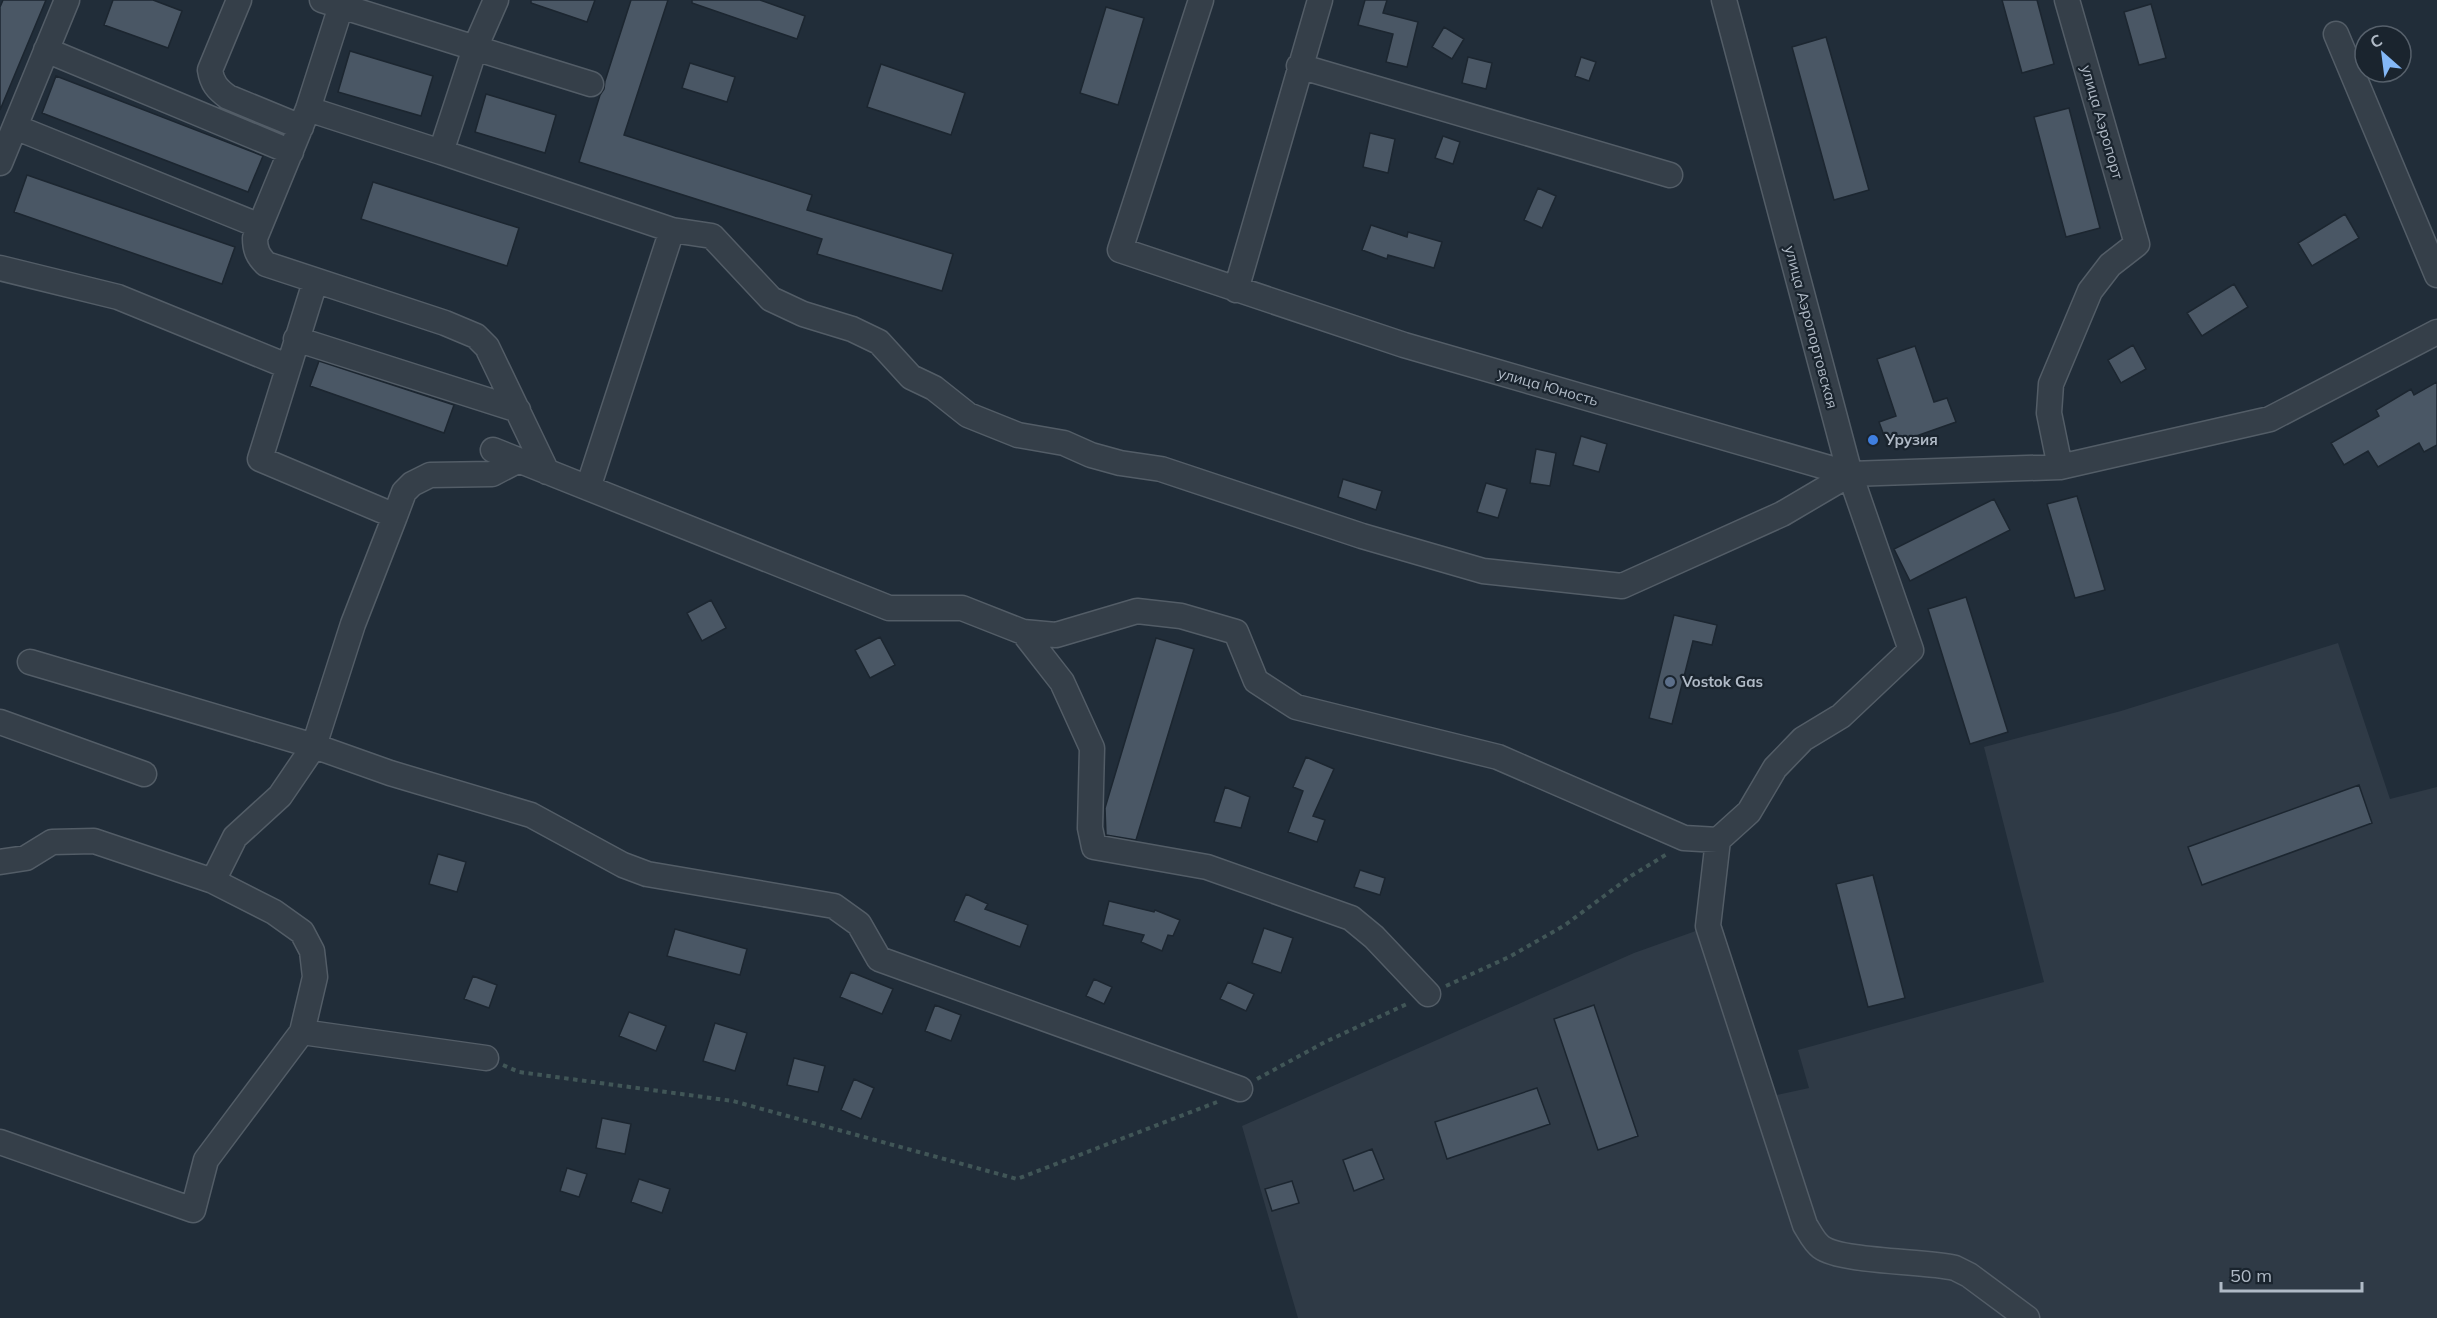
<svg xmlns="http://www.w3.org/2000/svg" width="2437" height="1318" font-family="Mulish,sans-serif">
  <rect width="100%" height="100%" fill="#212d39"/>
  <!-- airport -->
  <path fill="#2f3a46" d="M2338,643L2390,799L2437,787V1318H1298L1242,1126L1634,953L1721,922L1772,1096L1809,1088L1798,1050L2044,982L1984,747L2121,711Z"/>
  <!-- building -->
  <path fill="#4a5765" stroke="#1c2630" stroke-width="1.5" d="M3,0H46L0,110V7Z
    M113,0H153L182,11L168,48L104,25Z
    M531,0H595L587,22L531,3Z
    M631,0H668L624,135L812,195L807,210L953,254L942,291L817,254L822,239L579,162L600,95L604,89L605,81Z
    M692,0H760L805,16L797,39L692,3Z
    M1365,0H1387L1383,13L1418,22L1407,67L1386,62L1393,34L1358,25Z
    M2002,0H2037L2054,64L2022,73Z
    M2151,4L2166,58L2139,65L2124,12Z
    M1106,7L1144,18L1118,105L1080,93Z
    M1444,27L1464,39L1452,59L1432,47Z
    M1826,37L1869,190L1834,200L1792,47Z
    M350,51L433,76L421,116L338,92Z
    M1468,57L1492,63L1486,89L1462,83Z
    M1581,57L1596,62L1589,81L1575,76Z
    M690,63L735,77L727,102L682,88Z
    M881,64L965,93L951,135L867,107Z
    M56,76L263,156L248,192L42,113Z
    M486,94L556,115L545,153L475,132Z
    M2069,108L2100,228L2066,237L2034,117Z
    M1370,133L1395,139L1388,173L1363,167Z
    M1443,136L1460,142L1453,164L1435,158Z
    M27,175L235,247L222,284L14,212Z
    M373,182L519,228L507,266L361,219Z
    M1538,188L1556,196L1542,228L1524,220Z
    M2345,214L2359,238L2312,266L2298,243Z
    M1371,225L1407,237L1408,232L1442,242L1434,268L1388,255L1387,259L1362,250Z
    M2234,284L2248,307L2202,336L2187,313Z
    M2133,345L2146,369L2121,383L2108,360Z
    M1915,346L1934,402L1947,398L1956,422L1888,446L1879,422L1896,416L1877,359Z
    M319,361L454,405L444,433L310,386Z
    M2437,382V445L2424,452L2419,443L2378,467L2368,451L2344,465L2331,443L2379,416L2376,410L2411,389L2414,395Z
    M1581,436L1607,444L1599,472L1573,465Z
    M1536,449L1556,453L1550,486L1530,483Z
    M1343,479L1382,491L1376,510L1338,497Z
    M1486,483L1507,489L1498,518L1477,512Z
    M2077,496L2105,590L2075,598L2047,504Z
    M1994,499L2010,530L1910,581L1894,549Z
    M1966,597L2008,732L1970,744L1928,609Z
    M711,600L726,628L702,641L687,613Z
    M1674,615L1717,625L1712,645L1693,641L1672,724L1649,718Z
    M880,637L895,665L870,678L855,650Z
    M1156,638L1194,649L1136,840L1106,835L1105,808Z
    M1306,757L1334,769L1313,816L1325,820L1317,842L1288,832L1303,791L1293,787Z
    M2359,785L2372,823L2202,885L2188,847Z
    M1225,787L1250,797L1241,828L1214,822Z
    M438,854L466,862L457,892L429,884Z
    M1360,870L1385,878L1380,895L1354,887Z
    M1873,875L1905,998L1868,1007L1836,884Z
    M966,894L988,904L985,909L1028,925L1020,947L954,921Z
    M1109,901L1154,912L1155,910L1180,920L1173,936L1168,935L1162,951L1141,942L1144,935L1103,925Z
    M1264,928L1293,938L1281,973L1252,963Z
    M675,929L747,949L740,975L667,956Z
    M851,972L893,989L882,1014L840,997Z
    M473,976L497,985L489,1008L464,999Z
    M1094,979L1112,987L1104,1004L1086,996Z
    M1228,982L1254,994L1246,1011L1220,999Z
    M935,1005L961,1015L951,1041L925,1031Z
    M1594,1005L1638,1136L1598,1150L1554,1019Z
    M629,1012L666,1026L656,1051L619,1036Z
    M715,1023L747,1033L735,1071L703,1061Z
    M794,1058L825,1066L818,1092L787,1085Z
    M854,1079L874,1088L861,1119L841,1110Z
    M1537,1088L1550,1124L1447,1159L1435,1122Z
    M602,1118L631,1124L625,1154L596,1148Z
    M1372,1149L1384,1179L1354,1191L1343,1160Z
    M567,1168L587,1174L579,1197L560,1191Z
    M639,1179L670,1189L662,1213L631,1202Z
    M1292,1181L1299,1203L1272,1211L1265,1189Z"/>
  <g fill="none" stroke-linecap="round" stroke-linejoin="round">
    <defs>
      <path id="minor" d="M239,0L210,70C212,83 217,89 228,97L301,127
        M322,0L475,48L441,152L672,230L712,236L771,299L803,314L852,329L879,342L911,377L934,388L968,415L1018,435L1064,443L1091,455L1120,463L1161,469L1362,536L1483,571L1622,586L1782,514L1850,474L2060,467L2270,419L2437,332
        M496,0L475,48L591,84
        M1201,0L1120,250L1404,345L1850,474
        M1724,0L1850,474L1911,650L1841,716L1803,739L1775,768L1749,812L1718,840L1708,926L1805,1225C1810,1233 1814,1242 1821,1247C1841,1262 1925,1261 1955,1268L1969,1275L2027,1318
        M341,6L308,109L255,238C255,250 258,256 266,264L445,323L476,336L487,347L547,472
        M2336,34L2437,275
        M46,50L291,152
        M1299,66L1670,175
        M308,109L441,152
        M15,127L260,226
        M0,163L67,0
        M0,268L118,297L287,366
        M315,282L260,459L395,516L404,492L412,484L430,475L492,474L517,461
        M1236,290L1320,0
        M296,339L518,410
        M493,450L889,608H962L1023,632L1056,635L1137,611L1181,616L1236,632L1256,681L1296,707L1498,757L1684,838L1718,840
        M2060,467L2049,413L2051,384L2090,291L2110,265L2137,244L2067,0
        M588,488L672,230
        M1023,632L1062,682L1092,748L1090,828L1094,847L1207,867L1351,918L1374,937L1428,994
        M30,662L314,746L390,773L531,815L623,865L647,874L834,906L859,924L879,959L1240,1089
        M0,722L144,774
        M0,862L26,858L52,842L94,841L213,881L274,912L302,932L312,951L315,977L302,1032
        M213,881L235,837L280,796L314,746L353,624L395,516
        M0,1142L193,1210L206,1160L302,1032L486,1058"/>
    </defs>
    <!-- minor casing -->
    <use href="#minor" stroke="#535d67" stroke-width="27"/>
    <!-- path -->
    <path stroke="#415657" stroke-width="4" stroke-dasharray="4.5 4.5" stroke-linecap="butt" d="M1446,986L1511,956L1565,925L1631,876L1667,854
      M503,1065L519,1072L733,1101L1017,1179L1217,1102
      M1257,1079L1325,1042L1409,1003"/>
    <!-- minor -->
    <use href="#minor" stroke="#353f49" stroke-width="24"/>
  </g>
  <!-- markers -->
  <circle fill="#3f7fe0" stroke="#1a242e" stroke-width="2" cx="1873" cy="440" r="6"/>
  <circle fill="#5c6f8a" stroke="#1a242e" stroke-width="2" cx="1670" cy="682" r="6"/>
  <g text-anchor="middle" stroke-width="4.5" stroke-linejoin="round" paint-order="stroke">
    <!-- street labels -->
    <g font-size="15" fill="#b0bac6" stroke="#1a242e">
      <text transform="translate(2102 122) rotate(74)" y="5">улица Аэропорт</text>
      <text transform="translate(1811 327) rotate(75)" y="5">улица Аэропортовская</text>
      <text transform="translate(1548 387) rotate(16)" y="5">улица Юность</text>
    </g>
    <!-- poi labels -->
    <g font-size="15" font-weight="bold" fill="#b0bac6" stroke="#1a242e" text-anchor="start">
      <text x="1885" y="445">Урузия</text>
      <text x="1682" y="687">Vostok Gas</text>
    </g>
  </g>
  <!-- north arrow -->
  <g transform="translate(2383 54) rotate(332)"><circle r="28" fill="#1a242e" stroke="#56606b" stroke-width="1.5"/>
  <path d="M0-4.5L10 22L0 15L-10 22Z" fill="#84b8f7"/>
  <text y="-9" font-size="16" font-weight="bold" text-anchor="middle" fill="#b0bac6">С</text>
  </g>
  <!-- scale -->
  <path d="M2221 1282v9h141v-9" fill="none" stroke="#b0bac6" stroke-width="3"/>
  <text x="2230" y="1282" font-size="18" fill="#b0bac6" stroke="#1a242e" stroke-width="4.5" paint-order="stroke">50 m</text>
</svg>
